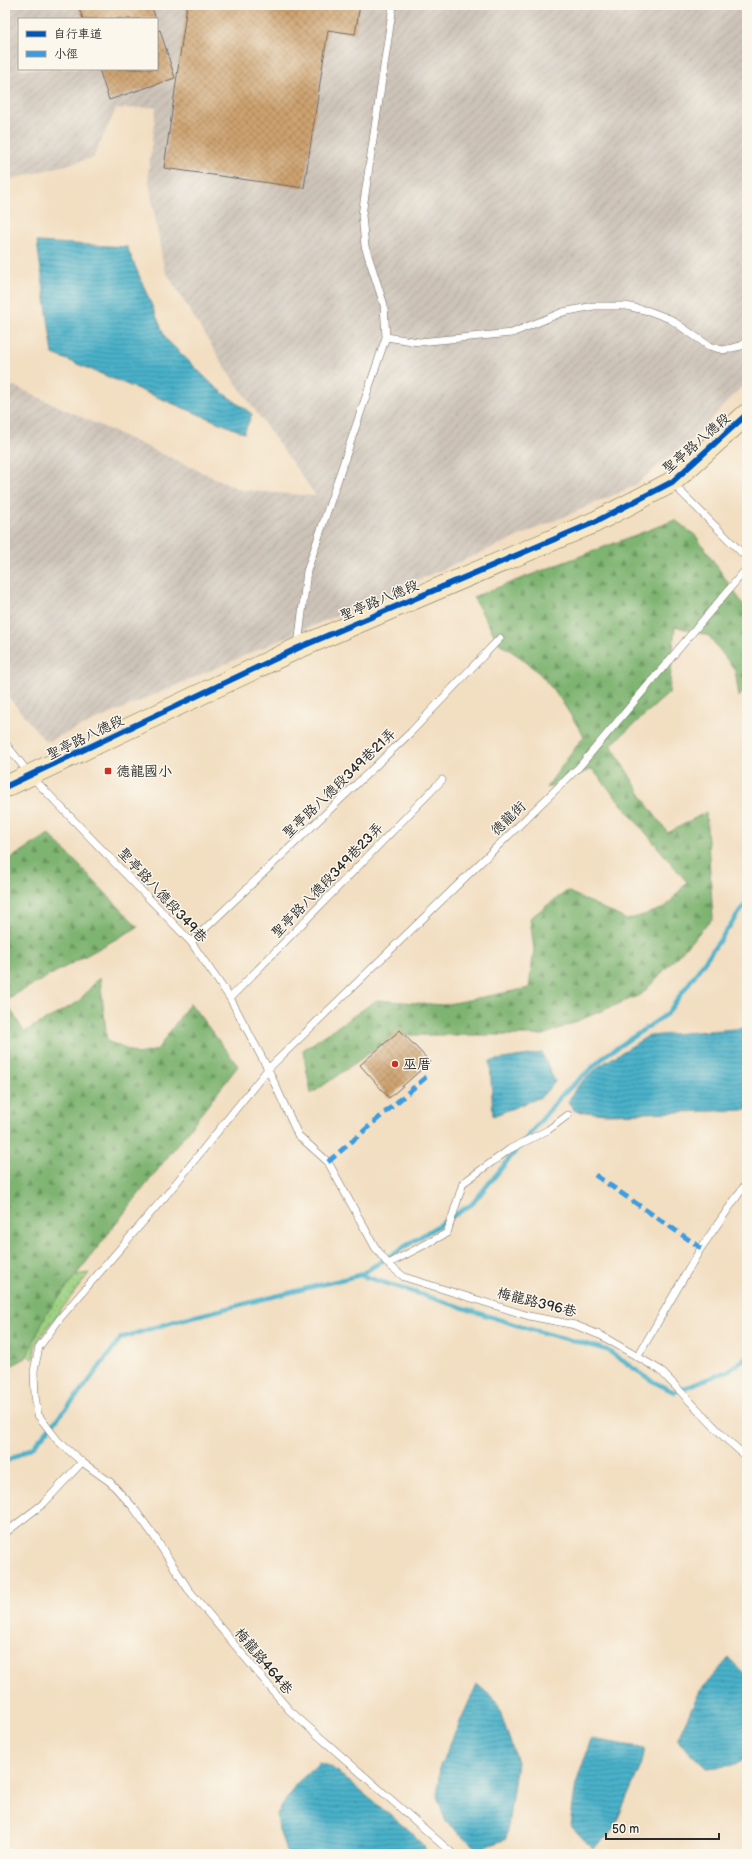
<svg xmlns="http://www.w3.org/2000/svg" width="752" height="1859" font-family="'Balsamiq Sans','LXGW WenKai TC',sans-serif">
  <defs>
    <pattern id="industrial-furrows" width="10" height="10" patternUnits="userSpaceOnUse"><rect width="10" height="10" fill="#ccc2b8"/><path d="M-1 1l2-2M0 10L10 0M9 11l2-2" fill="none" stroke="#afa79e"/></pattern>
    <pattern id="grass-dots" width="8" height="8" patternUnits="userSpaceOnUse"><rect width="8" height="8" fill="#9ed283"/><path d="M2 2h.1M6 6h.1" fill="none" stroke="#88b471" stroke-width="1.8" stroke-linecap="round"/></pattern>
    <pattern id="forest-firs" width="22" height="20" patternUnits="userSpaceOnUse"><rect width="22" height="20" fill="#7eb471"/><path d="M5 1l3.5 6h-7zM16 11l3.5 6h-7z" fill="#67935d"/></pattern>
    <pattern id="water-rules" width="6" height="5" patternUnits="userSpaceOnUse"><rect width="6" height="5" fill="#4ab1c9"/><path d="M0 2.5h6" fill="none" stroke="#3e90a3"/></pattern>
    <pattern id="building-cross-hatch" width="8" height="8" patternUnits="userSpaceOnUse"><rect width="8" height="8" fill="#cda26f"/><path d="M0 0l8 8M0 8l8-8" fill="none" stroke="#a7845b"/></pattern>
  </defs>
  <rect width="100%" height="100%" fill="#fbf7ec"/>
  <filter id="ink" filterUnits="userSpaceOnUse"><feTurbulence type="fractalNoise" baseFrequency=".025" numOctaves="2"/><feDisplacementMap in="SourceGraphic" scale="8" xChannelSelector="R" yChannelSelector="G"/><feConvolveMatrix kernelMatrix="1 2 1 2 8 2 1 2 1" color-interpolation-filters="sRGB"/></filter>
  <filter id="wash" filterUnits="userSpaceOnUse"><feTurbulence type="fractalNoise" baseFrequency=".012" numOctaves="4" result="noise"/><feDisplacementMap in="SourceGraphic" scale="16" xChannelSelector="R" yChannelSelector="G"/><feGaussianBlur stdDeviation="0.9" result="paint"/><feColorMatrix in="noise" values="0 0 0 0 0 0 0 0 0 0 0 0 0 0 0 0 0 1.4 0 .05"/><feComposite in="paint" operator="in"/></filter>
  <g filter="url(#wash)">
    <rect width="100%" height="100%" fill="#f2dec1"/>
    <!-- industrial -->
    <path fill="url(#industrial-furrows)" fill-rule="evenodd" d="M5,5H747V381L692,439L632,487L46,742L5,693V391L14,386L241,490L316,496L228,372L164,269L148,176L156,107L116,109L93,158L5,181ZM19,19H157V69H19Z"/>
    <!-- grass -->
    <path fill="url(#grass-dots)" stroke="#647e57" d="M89,1273L36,1343L33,1360L19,1347L5,1286Z"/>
    <!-- forest -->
    <path fill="url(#forest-firs)" stroke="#54704e" d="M675,520L696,536L747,610V686L739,697L735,670L709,636L675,626L669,693L611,745L648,806L668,833L706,812L713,918L642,994L544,1035H395L311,1094L303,1050L377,1000L443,1005L529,988L534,949L530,918L567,891L627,920L665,908L687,882L592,769L546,788L584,736L559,697L540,674L520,657L499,643L473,597Z
      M49,834L138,927L5,1000L24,1032L78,1002L100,977L107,1041L138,1054L157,1050L190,1003L238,1066L46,1314L26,1358L5,1369V862Z"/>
    <!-- water -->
    <path fill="url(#water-rules)" stroke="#3a6e7a" d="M37,242L127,247L166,339L215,387L252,414L244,433L53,354Z
      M747,1028V1110L606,1114L575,1111L568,1102L576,1088L598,1067L648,1036Z
      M542,1053L555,1082L541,1097L493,1116L490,1061Z
      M729,1658L747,1676V1756L735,1765L706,1768L677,1740L700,1691Z
      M477,1684L497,1702L517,1762L506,1839L478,1850L446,1822L437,1796L440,1766Z
      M591,1739L645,1748L642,1763L612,1832L593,1849L570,1825L576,1784Z
      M319,1763L330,1766L407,1829L424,1846L426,1854H289L286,1850L279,1830L277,1814L296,1784Z"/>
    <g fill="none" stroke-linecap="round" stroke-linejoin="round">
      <!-- stream -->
      <path stroke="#4ab1c9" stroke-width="4.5" d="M360,1275L526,1328L607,1350L652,1381L674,1392L730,1370L747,1357
        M5,1462L33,1447L83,1389L121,1338L176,1321L360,1275L472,1204L562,1095L606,1055L667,1014L747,902"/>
    </g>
    <g id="blocks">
      <!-- building -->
      <path fill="url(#building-cross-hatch)" d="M78,5H151L156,19H83Z
        M187,5H360L355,34L328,30L304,188L164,168Z
        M160,30L175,78L109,100L99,69H157V31Z
        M400,1030L430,1062L389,1098L360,1065Z"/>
    </g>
  </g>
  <g filter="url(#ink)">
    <use href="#blocks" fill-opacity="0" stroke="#716a60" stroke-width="1"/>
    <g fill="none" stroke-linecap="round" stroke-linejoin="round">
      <defs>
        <path id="lane" d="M739,5L747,6
          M386,337L419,342L512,333L563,312L594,306H626L649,311L670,319L709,346L723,350L741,346L747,342
          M673,484L747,558
          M298,646L307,571L386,337L384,305L365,246L362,215L393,5
          M5,743L31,776L191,942L230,998L268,1069L298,1135L328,1162L375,1247L388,1264
          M191,942L411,732L500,638
          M230,998L442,780
          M568,1115L548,1130L510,1149L463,1183L447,1233L388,1264L404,1277L529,1316L575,1325L602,1336L660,1370L726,1439L747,1457
          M638,1356L701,1248L747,1182
          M5,1533L44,1503L82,1462
          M453,1854L289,1710L188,1589L154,1536L133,1507L110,1482L82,1462L58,1441L38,1415L35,1396L34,1371L39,1347L61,1317L168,1193L268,1069L579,767L747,568"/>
        <path id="secondary" d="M5,787L298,648L595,522L672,482L747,414"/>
      </defs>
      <!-- lane casing -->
      <use href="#lane" stroke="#716a60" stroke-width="8"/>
      <!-- secondary casing -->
      <use href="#secondary" stroke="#716a60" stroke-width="22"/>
      <!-- lane -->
      <use href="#lane" stroke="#fff" stroke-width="7"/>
      <!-- secondary -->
      <use href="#secondary" stroke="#f8e8c3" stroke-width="21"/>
      <!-- quiet -->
      <path stroke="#3d9ce1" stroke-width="5" stroke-dasharray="10 5" stroke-linecap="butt" d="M328,1162L426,1077
        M595,1175L701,1248"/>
      <defs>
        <path id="cycleway" d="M5,787L298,648L595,522L672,482L747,414"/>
      </defs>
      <!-- cycleway casing -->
      <use href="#cycleway" stroke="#fbf7ec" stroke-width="8"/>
      <!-- cycleway -->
      <use href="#cycleway" stroke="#0057b8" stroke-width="6"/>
    </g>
  </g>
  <!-- markers -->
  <g fill="#c8321e" stroke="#fbf7ec" stroke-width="1.5">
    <rect x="104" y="767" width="8" height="8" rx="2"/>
    <circle cx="395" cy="1064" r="4"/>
  </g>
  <g text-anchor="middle" stroke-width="3" stroke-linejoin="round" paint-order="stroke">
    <!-- street labels -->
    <g font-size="14" fill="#2b2b2b" stroke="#fbf7ec">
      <text transform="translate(696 443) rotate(-41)" y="5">聖亭路八德段</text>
      <text transform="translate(379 600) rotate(-23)" y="5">聖亭路八德段</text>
      <text transform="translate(85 737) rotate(-26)" y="5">聖亭路八德段</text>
      <text transform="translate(339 783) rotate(-44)" y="5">聖亭路八德段349巷21弄</text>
      <text transform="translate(508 818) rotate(-44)" y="5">德龍街</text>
      <text transform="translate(327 880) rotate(-46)" y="5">聖亭路八德段349巷23弄</text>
      <text transform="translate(163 895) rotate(47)" y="5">聖亭路八德段349巷</text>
      <text transform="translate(537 1302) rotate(14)" y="5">梅龍路396巷</text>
      <text transform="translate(264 1661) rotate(50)" y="5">梅龍路464巷</text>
    </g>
    <!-- poi labels -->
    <g font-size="14" fill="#2b2b2b" stroke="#fbf7ec" text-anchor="start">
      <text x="116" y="776">德龍國小</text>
      <text x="403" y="1069">巫厝</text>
    </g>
  </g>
  <!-- margin -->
  <rect width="752" height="1859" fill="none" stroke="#fbf7ec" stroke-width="20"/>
  <!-- legend -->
  <rect x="18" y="18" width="140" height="52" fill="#fbf7ec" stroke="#a8a59f"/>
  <rect x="26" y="31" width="20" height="6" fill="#0057b8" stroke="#a8a59f"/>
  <text x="54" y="38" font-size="12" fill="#2b2b2b">自行車道</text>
  <rect x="26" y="51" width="20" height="6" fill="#3d9ce1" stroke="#a8a59f"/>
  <text x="54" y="58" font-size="12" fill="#2b2b2b">小徑</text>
  <!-- scale -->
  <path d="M606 1833v6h113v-6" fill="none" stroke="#2b2b2b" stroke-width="2"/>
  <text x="612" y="1833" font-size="12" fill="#2b2b2b" stroke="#fbf7ec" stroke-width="3" paint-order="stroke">50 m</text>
</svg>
